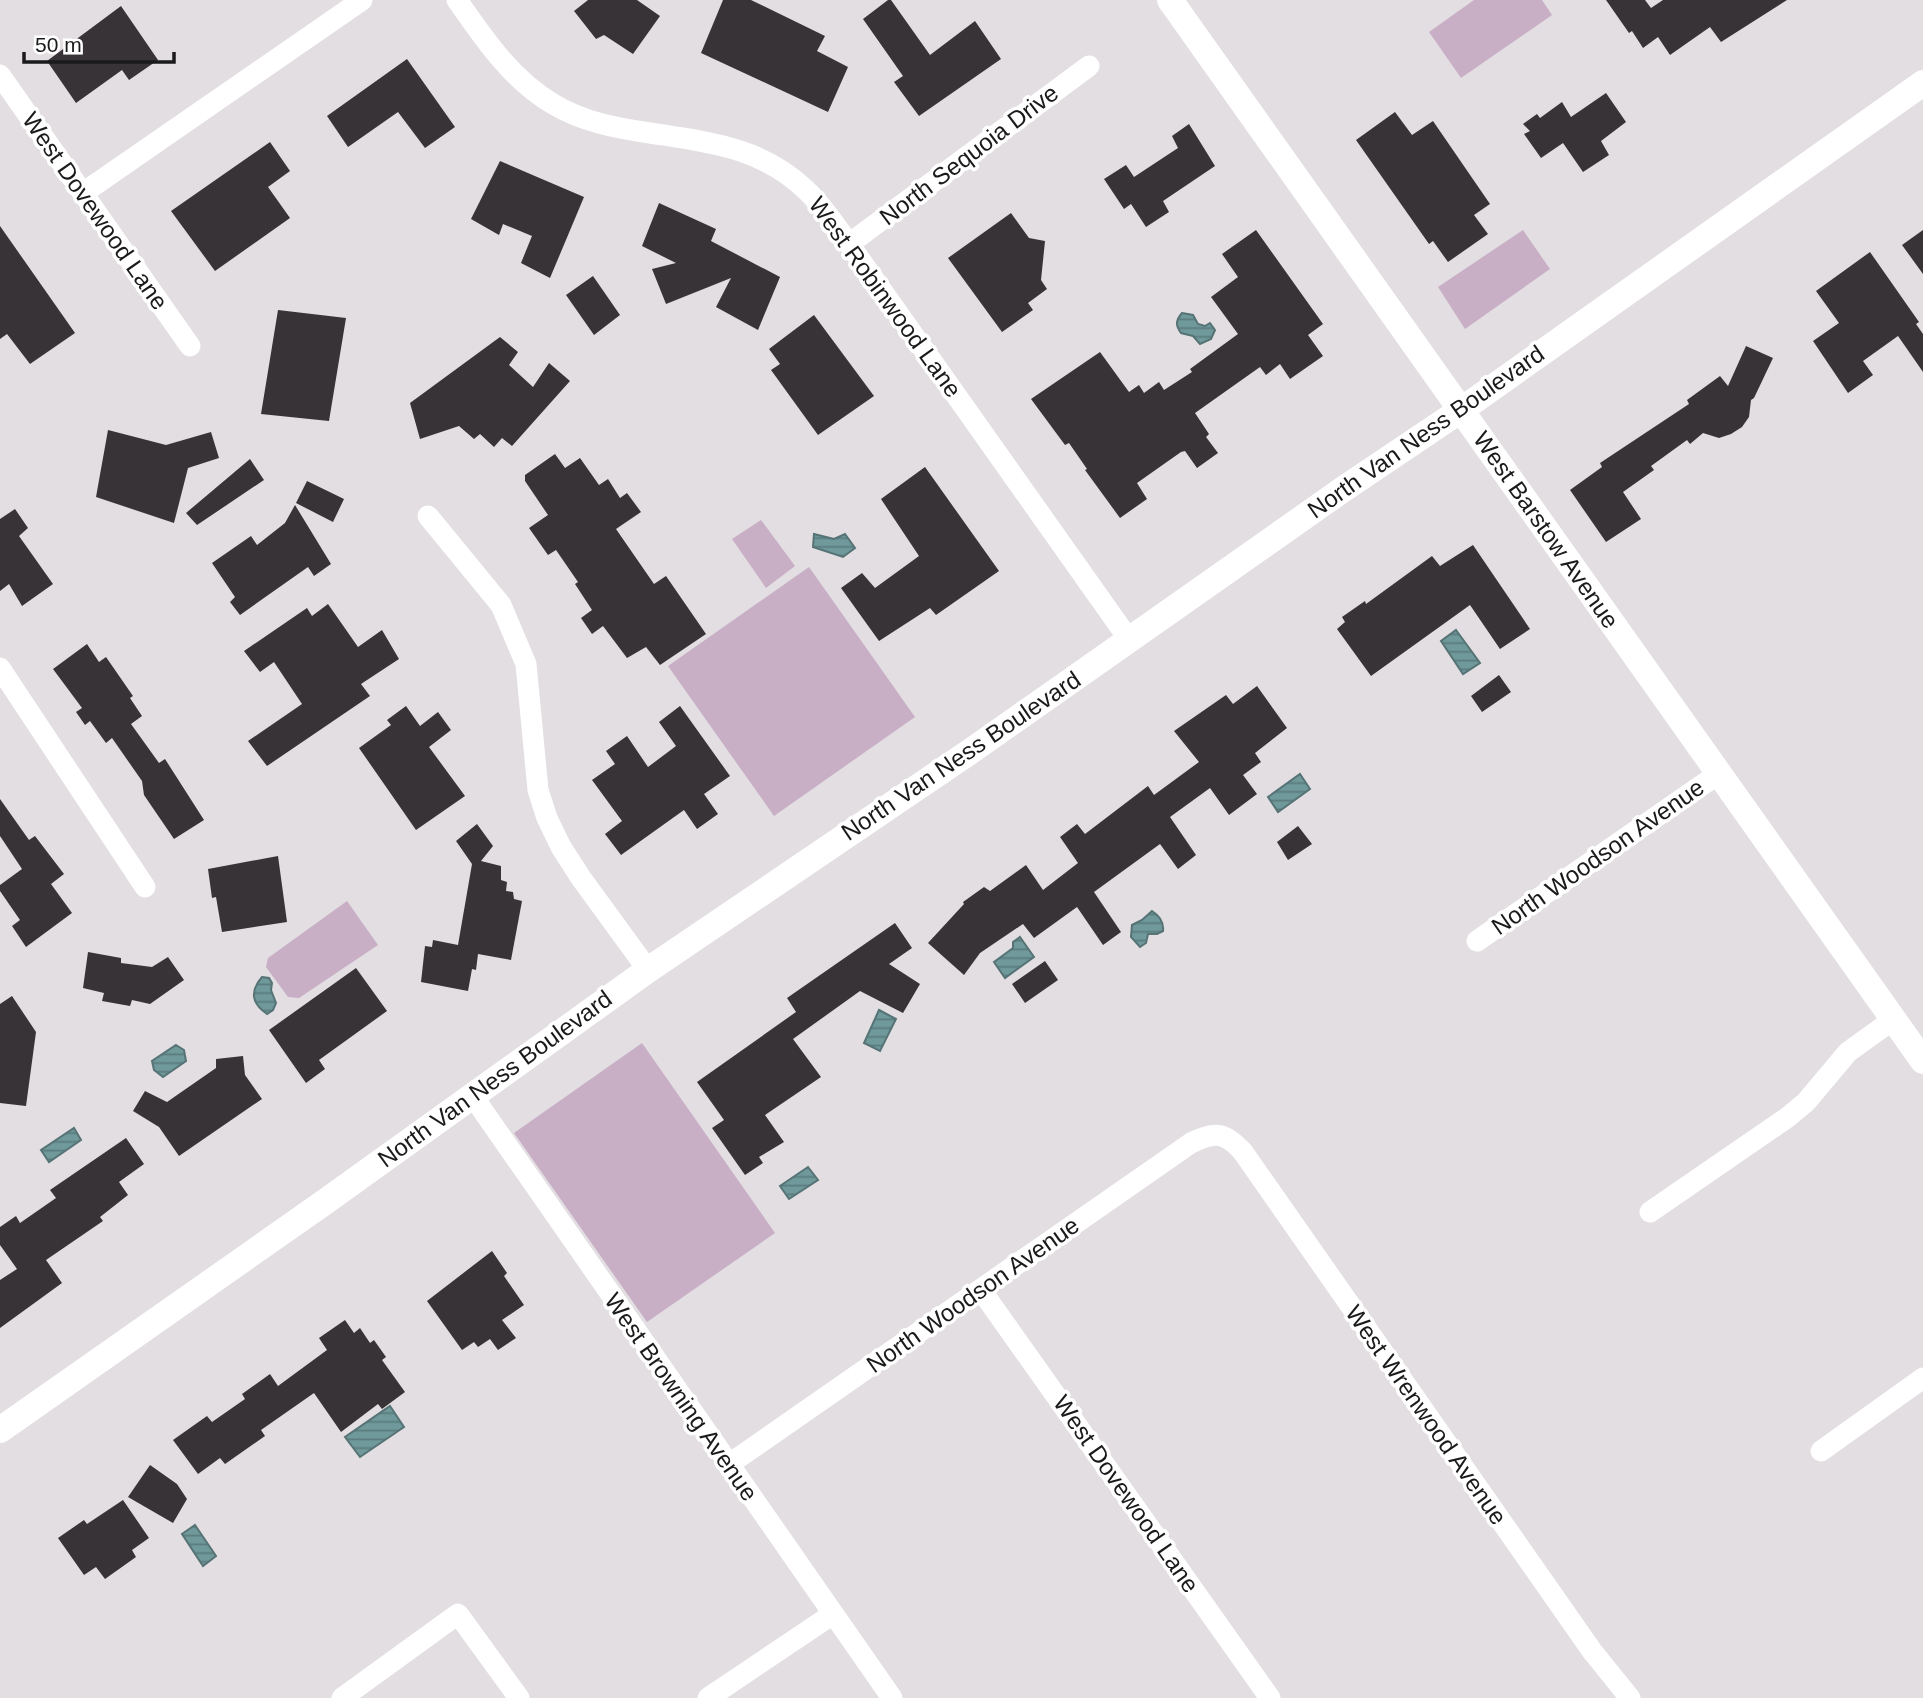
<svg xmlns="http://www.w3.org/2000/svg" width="1923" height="1698" font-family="Arial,sans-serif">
  <defs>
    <pattern id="water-rules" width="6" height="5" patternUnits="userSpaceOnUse" patternTransform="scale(1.75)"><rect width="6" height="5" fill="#6f999b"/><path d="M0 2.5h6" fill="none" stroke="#5a7c7e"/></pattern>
  </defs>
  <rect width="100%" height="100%" fill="#e2dee2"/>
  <!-- grass -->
  <path fill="#c8afc6" d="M1474,0H1542L1552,15L1461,78L1429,32Z
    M1523,230L1550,269L1465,329L1438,287Z
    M761,520L795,566L766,588L732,539Z
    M809,567L915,717L774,816L668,666Z
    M347,901L378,945L299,998L288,997L266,967L268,958Z
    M642,1043L775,1233L647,1322L514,1133Z"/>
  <!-- water -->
  <path fill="url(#water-rules)" stroke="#567375" stroke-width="2" d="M1182,313L1193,315L1198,324L1205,326L1210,323L1215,330L1211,339L1200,344L1193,336L1181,333C1175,325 1176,320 1182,313Z
    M814,534L834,539L845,534L855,548L843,557L813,547Z
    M1456,630L1480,663L1463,674L1441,641Z
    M1300,774L1310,789L1278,812L1268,797Z
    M1152,911C1160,916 1164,922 1163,931L1157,934H1148L1146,943L1140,947L1131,937L1132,925L1142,920Z
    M1020,937L1034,957L1005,978L994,962L1013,948V942Z
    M262,977L269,978L272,983L271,990L276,1003L273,1010L267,1014C251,1003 250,991 262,977Z
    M879,1010L896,1019L880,1051L864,1043Z
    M176,1045L184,1050L186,1061L163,1077L154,1070L152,1061Z
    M74,1128L81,1140L49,1162L41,1150Z
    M808,1167L818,1180L789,1199L780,1186Z
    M390,1406L404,1427L360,1457L345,1437Z
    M195,1525L216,1556L203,1566L182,1534Z"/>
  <!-- building -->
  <path fill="#373336" d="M588,0H637L660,16L633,54L604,35L596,39L574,11Z
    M723,0H751L825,36L817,51L848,67L828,112L701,53Z
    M888,0H891L930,55L975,21L1001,59L919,116L894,82L903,76L863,19Z
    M1606,0H1645L1651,8L1663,0H1787L1721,42L1710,27L1670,55L1658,37L1643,48L1632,31L1629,33Z
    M121,6L158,60L129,80L122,70L76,103L47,61Z
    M407,59L455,127L425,148L398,112L348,147L327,116Z
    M1606,93L1626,122L1601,141L1609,155L1583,172L1563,143L1541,158L1524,134L1530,131L1523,124L1537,114L1540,118L1562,102L1571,117Z
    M1395,112L1412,135L1433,121L1490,204L1474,215L1488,234L1448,262L1433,241L1429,244L1356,140Z
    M1189,124L1215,166L1163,201L1169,212L1146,227L1131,204L1124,209L1104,179L1126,165L1134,177L1178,148L1172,136Z
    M270,142L290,171L268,187L290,218L215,271L171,211Z
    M500,161L584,197L550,278L521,263L532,236L503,224L499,235L471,219Z
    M659,203L716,229L711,241L780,277L758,330L716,307L731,278L666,304L652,269L676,263L642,246Z
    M1011,213L1029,238L1045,241L1041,280L1047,289L1028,303L1033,310L1002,332L948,258Z
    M0,226L75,333L30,364L7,334L0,339Z
    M1256,230L1323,324L1308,335L1323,356L1290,379L1280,364L1266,375L1260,367L1195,413L1209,434L1206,437L1218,453L1197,468L1185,451L1181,452L1137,483L1147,499L1120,518L1085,470L1087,469L1069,443L1065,445L1031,399L1100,352L1129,392L1139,385L1144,393L1159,382L1164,390L1192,372L1190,369L1238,334L1211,297L1238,277L1222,254Z
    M1923,230V274L1902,245Z
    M1870,252L1919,322L1916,324L1923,334V372L1898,336L1863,361L1873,375L1848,393L1813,341L1839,323L1816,291Z
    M593,276L620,315L594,335L566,295Z
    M278,310L346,318L329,421L261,414Z
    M814,315L874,396L818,435L771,370L780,364L769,349Z
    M500,337L518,352L509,365L533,387L549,363L570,381L512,446L502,438L494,447L480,434L474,439L459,426L420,439L410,403Z
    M1746,346L1773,358L1754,398L1751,400L1749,417L1742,427L1731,434L1719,438L1703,433L1690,444L1687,440L1651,466L1654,470L1623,492L1641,519L1606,542L1570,490L1602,467L1600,463L1689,404L1687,400L1720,376L1728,386Z
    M108,430L166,445L211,432L219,458L188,468L174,523L96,497Z
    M555,454L565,468L580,458L599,485L608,479L620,498L627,493L641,512L616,529L654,584L666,576L706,634L660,665L646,647L627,658L603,626L592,634L581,618L592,610L575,584L578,582L556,550L548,555L529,528L548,515L525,481V475Z
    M250,459L264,480L197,525L186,513Z
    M925,467L999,571L936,615L930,608L879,641L841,588L862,573L875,588L919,556L881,499Z
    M307,481L344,499L333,522L296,503Z
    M295,505L331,564L314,576L308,567L240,615L230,602L235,597L212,563L251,536L257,545L285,523Z
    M15,509L28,528L19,536L53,584L22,606L9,584L0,591V519Z
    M1473,545L1530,629L1500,649L1470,605L1371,676L1337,629L1345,622L1342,617L1365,601L1366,604L1432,556L1440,566Z
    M328,604L358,647L382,630L399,659L361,684L370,696L267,766L248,741L302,704L274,662L260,672L244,651L307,608L312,616Z
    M87,644L99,662L106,657L133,696L130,698L142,716L131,724L159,763L165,759L204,820L174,839L144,795L142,781L112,738L106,743L90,721L85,725L76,712L82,708L53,669Z
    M1499,675L1511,692L1482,712L1471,696Z
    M1257,686L1287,728L1255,753L1261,762L1243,775L1257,794L1229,815L1210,788L1170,817L1196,855L1178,869L1160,844L1094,892L1121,932L1103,945L1077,907L1034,938L1023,924L980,953L964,975L928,943L964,904L963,902L984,887L990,891L1026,865L1043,890L1078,863L1060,837L1077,824L1085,834L1148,786L1154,795L1199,762L1174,731L1226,695L1233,704Z
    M406,706L420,726L438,712L451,730L429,747L465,796L416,830L359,748L391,725L387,720Z
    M680,706L730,776L704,794L718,814L697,829L684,810L621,855L605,834L622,821L592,780L615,764L606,751L627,736L648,767L676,746L659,722Z
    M0,799L29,840L35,836L64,874L51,884L72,913L26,947L12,926L20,920L0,891V885L22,869L0,836Z
    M477,824L493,846L481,861L501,866V880L507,882L506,891L513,892L514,899L522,901L511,960L478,954L476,970L472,969L468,991L421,982L425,946L432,947L433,940L458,945L472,864L456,841Z
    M1298,826L1312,844L1288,860L1277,842Z
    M278,856L287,922L222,932L216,897L212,898L208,869Z
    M895,923L912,948L889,964L920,984L903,1013L860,991L793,1039L821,1077L765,1115L784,1142L759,1157L763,1163L745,1175L712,1128L724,1120L697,1082L796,1012L787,998Z
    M88,952L121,958V963L152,967L168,957L184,980L150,1004L132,1000L130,1006L102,1001L104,993L83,988Z
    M1045,961L1058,980L1025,1003L1012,984Z
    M356,968L387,1011L319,1060L325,1069L306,1083L269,1030Z
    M12,996L36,1032L26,1106L0,1103V1004Z
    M243,1056L245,1075L262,1099L179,1156L159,1127L133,1111L145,1091L167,1102L216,1068V1059Z
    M126,1138L144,1164L119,1182L128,1195L100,1217L103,1221L46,1260L62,1283L0,1328V1280L17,1269L0,1245V1227L16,1216L20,1223L56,1198L50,1190Z
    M492,1251L507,1273L504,1276L524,1305L502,1320L516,1338L498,1350L490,1339L478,1347L474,1342L462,1350L427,1301Z
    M345,1320L354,1333L360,1328L370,1343L374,1340L386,1357L382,1360L405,1392L382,1409L378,1404L341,1432L314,1393L261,1430L265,1436L225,1464L220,1458L198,1474L173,1440L207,1416L212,1422L245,1399L242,1394L270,1374L278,1386L327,1350L319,1338Z
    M150,1465L177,1484L187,1499L173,1523L128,1497Z
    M123,1500L149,1538L132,1550L136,1557L105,1579L96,1567L84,1575L58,1538L84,1520L87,1524Z"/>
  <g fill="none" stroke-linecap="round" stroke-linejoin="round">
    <!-- minor -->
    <path stroke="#fff" stroke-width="21" d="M457,0C485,40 511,79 553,104C583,122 616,128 650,133C707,142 762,147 806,190C823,206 836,226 849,244L1130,641
      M0,75L190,346
      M83,193L362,0
      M849,244L1089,66
      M428,516L501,605L526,664L538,790L547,818L561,847L581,878L648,970
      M0,668L145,887
      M1477,941L1718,774
      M472,1095L892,1698
      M1650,1212L1788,1117L1806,1102L1848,1052L1894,1019
      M981,1290L1270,1698
      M1821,1451L1923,1378
      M728,1465L1191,1143C1215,1131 1225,1132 1243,1152L1592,1651L1630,1698
      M342,1698L458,1614L519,1698
      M708,1698L833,1614"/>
    <!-- tertiary -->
    <path stroke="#fff" stroke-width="26" d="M1170,0L1923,1061
      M0,1430L322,1204L648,970L971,751L1345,488L1461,410L1923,83"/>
  </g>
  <g text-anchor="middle" stroke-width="7" stroke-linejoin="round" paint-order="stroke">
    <!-- street labels -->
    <g font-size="24" fill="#1b1a1b" stroke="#fff">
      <text transform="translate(969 155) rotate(-37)" y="8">North Sequoia Drive</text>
      <text transform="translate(95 211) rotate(55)" y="8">West Dovewood Lane</text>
      <text transform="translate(885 297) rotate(54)" y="8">West Robinwood Lane</text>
      <text transform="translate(1426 432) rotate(-35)" y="8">North Van Ness Boulevard</text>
      <text transform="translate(1546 530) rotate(55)" y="8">West Barstow Avenue</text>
      <text transform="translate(961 756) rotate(-34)" y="8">North Van Ness Boulevard</text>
      <text transform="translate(1598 857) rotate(-35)" y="8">North Woodson Avenue</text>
      <text transform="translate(495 1079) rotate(-36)" y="8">North Van Ness Boulevard</text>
      <text transform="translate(973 1295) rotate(-35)" y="8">North Woodson Avenue</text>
      <text transform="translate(681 1397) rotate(55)" y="8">West Browning Avenue</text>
      <text transform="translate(1426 1415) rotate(55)" y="8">West Wrenwood Avenue</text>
      <text transform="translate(1126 1494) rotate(55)" y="8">West Dovewood Lane</text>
    </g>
  </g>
  <!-- scale -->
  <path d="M24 52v10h150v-10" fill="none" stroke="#1b1a1b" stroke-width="3.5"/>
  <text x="35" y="52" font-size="21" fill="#1b1a1b" stroke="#ffffff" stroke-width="5" paint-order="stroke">50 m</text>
</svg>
